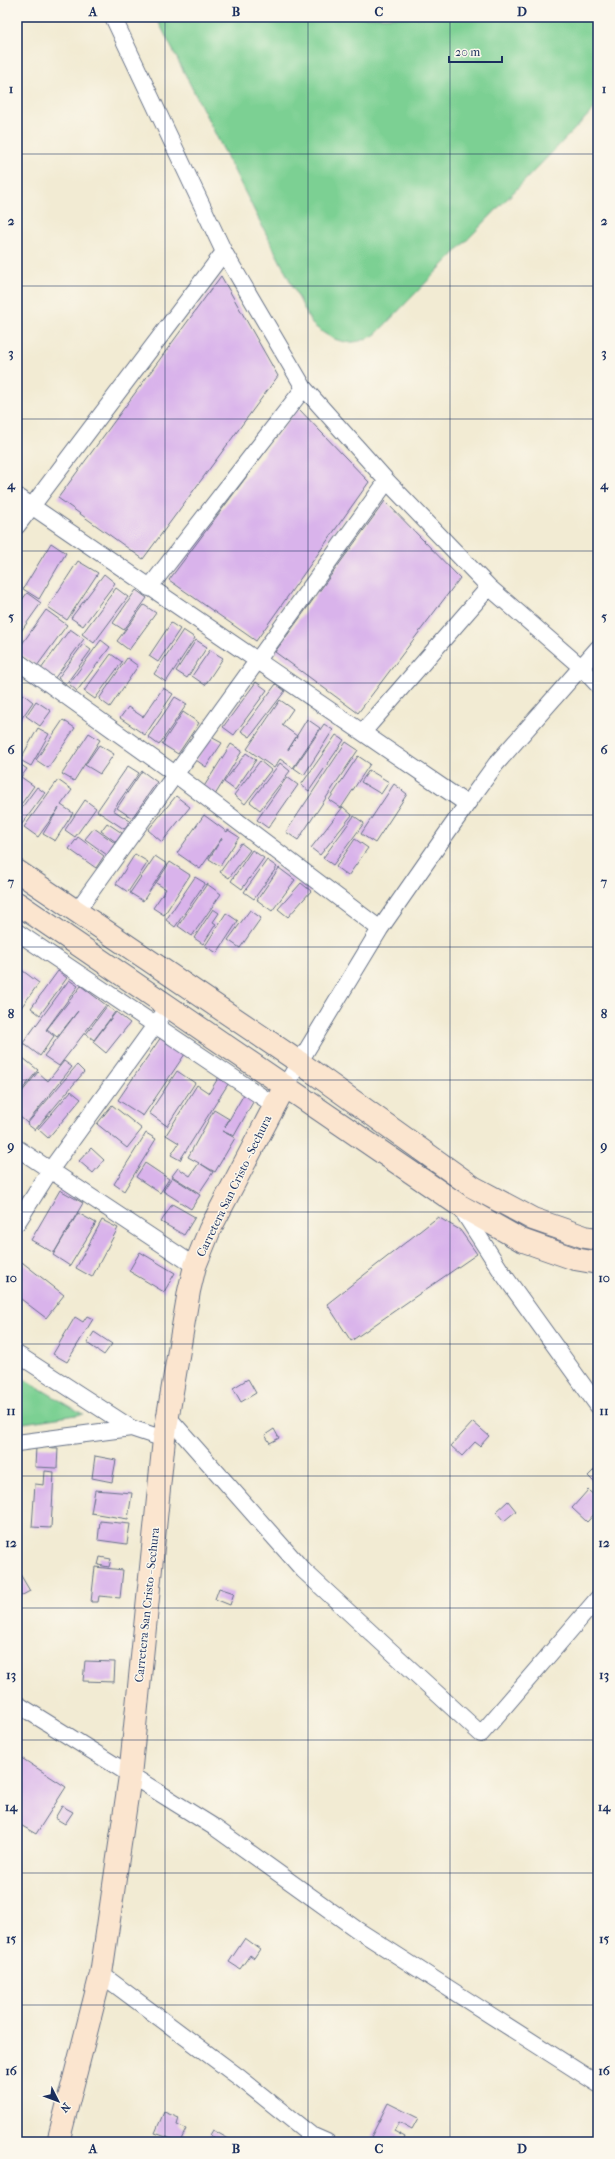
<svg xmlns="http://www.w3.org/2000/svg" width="615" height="2159" font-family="'IM FELL French Canon',serif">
  <rect width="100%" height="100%" fill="#fbf7ec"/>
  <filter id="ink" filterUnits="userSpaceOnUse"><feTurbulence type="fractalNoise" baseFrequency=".025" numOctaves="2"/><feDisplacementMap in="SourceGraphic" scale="8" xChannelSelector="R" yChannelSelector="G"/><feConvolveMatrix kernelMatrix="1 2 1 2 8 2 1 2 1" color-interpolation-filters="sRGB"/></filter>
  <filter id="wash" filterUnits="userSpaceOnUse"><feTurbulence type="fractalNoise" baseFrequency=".012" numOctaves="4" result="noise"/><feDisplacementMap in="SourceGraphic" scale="16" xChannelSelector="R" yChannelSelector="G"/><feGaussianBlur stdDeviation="0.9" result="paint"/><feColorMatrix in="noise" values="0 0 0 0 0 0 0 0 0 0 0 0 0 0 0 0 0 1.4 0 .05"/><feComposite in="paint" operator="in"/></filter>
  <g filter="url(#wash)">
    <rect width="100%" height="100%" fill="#f2ebd3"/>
    <!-- green -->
    <path fill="#7bd093" stroke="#4b8078" d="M156,17H598V105L376,334C351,349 333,342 312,324Z
      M17,1375L83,1414L17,1424Z"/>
    <g id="blocks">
      <!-- building -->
      <path fill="#d9b3eb" d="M221,276L278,376L143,559L58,498Z
        M298,408L369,482L256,641L169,580Z
        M385,501L460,578L358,713L275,652Z
        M51,543L66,553L39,599L23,589Z
        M78,561L98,573L67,620L48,607Z
        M104,574L115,583L83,626L71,618Z
        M116,588L128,597L94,643L82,634Z
        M136,590L147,598L124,630L113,623Z
        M27,593L41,603L17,637V607Z
        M144,605L156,613L129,650L117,641Z
        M46,610L67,625L37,666L17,651Z
        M171,623L180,629L158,662L149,656Z
        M70,629L84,639L54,679L41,669Z
        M183,630L195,638L166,682L154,674Z
        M101,640L110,647L77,691L69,684Z
        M196,640L207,647L187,678L176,671Z
        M83,644L91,650L66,684L58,678Z
        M210,650L223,658L205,685L192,676Z
        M111,654L122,662L95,699L84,691Z
        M127,658L138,666L110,707L99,699Z
        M256,682L267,690L234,735L223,727Z
        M276,684L285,691L250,737L241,731Z
        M163,688L173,694L145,735L120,718L128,707L143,717Z
        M17,689L23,693L17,701Z
        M23,694L33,702L17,725V703Z
        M175,697L187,704L159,745L148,737Z
        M280,700L293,709L282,725L297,736L288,750L296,737L307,719L320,728L293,768L280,759L274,768L247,749Z
        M36,701L51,711L40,726L26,716Z
        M183,712L199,723L178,754L162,744Z
        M63,720L75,728L48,768L36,760Z
        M324,724L333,730L304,775L294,768Z
        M38,728L49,734L31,766L20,760Z
        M89,733L100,740L74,781L62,774Z
        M336,735L344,740L309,791L301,785Z
        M211,737L222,743L206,767L196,760Z
        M346,742L358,750L298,840L286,832Z
        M231,744L242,751L215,795L203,788Z
        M99,745L114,754L100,774L85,765Z
        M246,753L256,760L235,790L224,782Z
        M358,756L370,764L341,808L329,800Z
        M260,761L271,770L245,804L234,795Z
        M17,762L27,769L21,777L34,786L17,810V784L20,780L17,783Z
        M280,763L290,771L260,810L250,802Z
        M128,766L139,773L113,810L130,821L124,829L97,811Z
        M369,770L389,782L381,794L361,782Z
        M142,771L157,782L132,818L117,808Z
        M287,777L298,785L268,828L257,820Z
        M58,780L72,790L61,805L73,813L55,841L43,834L59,808L38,837L24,827Z
        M394,784L407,794L375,843L361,834Z
        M37,787L45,793L22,824L17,820V814Z
        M176,796L190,807L162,842L148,830Z
        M85,800L96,808L75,837L65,830Z
        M343,807L352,815L320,855L311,848Z
        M204,815L227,832L228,830L239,837L220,866L209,859L222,838L200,869L177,853Z
        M354,816L364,823L333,865L323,858Z
        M107,823L122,833L116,842L101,831Z
        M94,828L115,843L107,855L85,839Z
        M78,837L104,856L96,868L69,849Z
        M355,839L368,848L348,876L336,867Z
        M241,843L250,850L229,878L220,872Z
        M252,850L264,858L242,889L231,881Z
        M135,854L148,862L128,892L116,884Z
        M155,856L167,864L143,901L130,893Z
        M267,860L277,867L254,899L244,892Z
        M170,862L190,875L164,915L153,908L166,889L156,883Z
        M279,868L295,880L272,911L257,900Z
        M195,877L205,883L175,927L166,920Z
        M301,883L311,891L288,917L278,909Z
        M207,884L221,894L192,936L178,926Z
        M213,909L219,913L213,922L216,924L203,944L194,938Z
        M250,910L261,918L240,948L228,940Z
        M226,913L238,921L217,953L205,946Z
        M19,968L39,983L17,1013V970Z
        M58,971L67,978L40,1015L31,1008Z
        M69,980L78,986L46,1030L54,1036L40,1056L23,1043Z
        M81,986L106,1005L59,1066L44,1056L78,1011L57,1037L47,1029Z
        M107,1006L115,1012L94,1040L86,1034Z
        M116,1012L130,1023L106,1053L93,1042Z
        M161,1037L185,1054L143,1116L118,1100Z
        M18,1054L38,1070L17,1096V1055Z
        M64,1061L72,1067L27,1123L17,1114V1098L38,1072L48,1081Z
        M77,1065L84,1072L35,1130L27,1124Z
        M177,1071L195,1083L167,1126L149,1113Z
        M220,1075L230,1081L180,1160L171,1155L179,1143L166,1135L197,1085L209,1093Z
        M247,1089L257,1095L234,1136L222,1131L235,1138L215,1172L201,1164L213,1172L199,1193L172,1176L178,1168L190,1176L199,1163L188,1157L214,1110L229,1119L225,1127Z
        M71,1091L81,1099L48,1138L38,1129Z
        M112,1105L142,1129L127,1148L97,1124Z
        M146,1133L156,1139L124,1191L114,1184Z
        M91,1148L104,1160L93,1173L79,1161Z
        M145,1163L169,1179L160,1193L136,1177Z
        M172,1177L200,1195L191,1209L163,1191Z
        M60,1190L83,1203L54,1253L31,1240Z
        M172,1204L195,1217L184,1235L161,1222Z
        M78,1213L96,1223L70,1266L53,1255Z
        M438,1217L460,1230L477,1254L351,1341L327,1304Z
        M102,1220L118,1228L92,1277L76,1268Z
        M140,1252L175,1273L164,1292L129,1271Z
        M18,1259L64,1295L46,1318L17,1296Z
        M87,1316L93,1319L67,1362L53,1354L75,1317L83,1322Z
        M94,1332L112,1344L104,1355L87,1343Z
        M248,1379L256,1393L241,1402L233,1388Z
        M473,1422L489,1436L480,1446L475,1442L462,1456L451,1446Z
        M274,1429L279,1438L270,1443L265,1435Z
        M36,1447L58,1448L57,1468L35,1467Z
        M95,1456L116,1460L112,1482L92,1478Z
        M598,1466V1486L588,1476Z
        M45,1471L54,1472L51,1528L32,1527L35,1484L44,1485Z
        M95,1490L132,1493L128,1519L91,1513Z
        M588,1490L598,1499V1510L587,1522L572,1508Z
        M508,1501L516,1511L504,1521L496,1512Z
        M100,1521L130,1524L127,1544L98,1540Z
        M100,1557L111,1559L109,1567L98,1565Z
        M95,1567L123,1570L120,1598L99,1596L98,1602H91Z
        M20,1574L30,1591L17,1598V1576Z
        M219,1588L234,1593L230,1605L215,1599Z
        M85,1661L115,1662L114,1682L83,1681Z
        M20,1757L66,1787L36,1834L17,1823V1762Z
        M62,1806L73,1812L65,1824L55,1818Z
        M245,1938L260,1949L254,1958L250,1955L240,1969L229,1962Z
        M388,2103L418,2118L412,2129L399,2122L394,2131L405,2137L403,2142H381L371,2137Z
        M164,2112L179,2118L177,2125L186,2129L180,2142L155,2133Z
        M213,2130L234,2142H222L210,2135Z"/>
    </g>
  </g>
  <g filter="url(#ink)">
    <use href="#blocks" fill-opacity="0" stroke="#667187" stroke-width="1"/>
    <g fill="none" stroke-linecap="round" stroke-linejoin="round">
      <defs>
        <path id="street" d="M113,17L224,252L304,388L387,481L489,587L581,667L598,685
          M17,496L467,804
          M17,526L224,252
          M149,588L304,388
          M17,661L175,774L380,929
          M363,732L489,587
          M76,912L387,481
          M17,932L274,1105
          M285,1086L380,929L467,804L496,764L598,648
          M17,1148L195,1266
          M460,1207L501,1271L598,1406
          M17,1223L51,1169L169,1006
          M17,1354L131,1428L164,1439
          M168,1417L303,1570L481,1734L598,1598
          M17,1443L131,1428
          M17,1704L214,1827L356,1929L598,2084
          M101,1974L240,2078L311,2135L327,2142"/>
        <path id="secondary" d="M17,871L299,1062L473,1187L533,1219L585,1237L598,1239
          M17,903L459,1205L521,1240L575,1259L598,1263
          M58,2142L101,1974L130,1776L164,1439L189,1291L195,1266L210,1229L285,1086"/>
      </defs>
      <!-- street casing -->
      <use href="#street" stroke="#667187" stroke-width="18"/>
      <!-- secondary casing -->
      <use href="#secondary" stroke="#667187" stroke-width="24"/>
      <!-- street -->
      <use href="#street" stroke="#fff" stroke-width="16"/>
      <!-- secondary -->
      <use href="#secondary" stroke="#fbe5cf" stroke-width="22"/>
    </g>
  </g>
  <!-- grid -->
  <path fill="none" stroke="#1b2f5e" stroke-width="1" stroke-opacity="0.55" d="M165,17V2142M308,17V2142M450,17V2142M17,154H598M17,286H598M17,419H598M17,551H598M17,683H598M17,815H598M17,947H598M17,1080H598M17,1212H598M17,1344H598M17,1476H598M17,1608H598M17,1740H598M17,1873H598M17,2005H598"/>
  <g text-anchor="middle" stroke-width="3" stroke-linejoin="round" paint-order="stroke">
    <!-- street labels -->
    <g font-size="12" fill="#1b2f5e" stroke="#fbf7ec">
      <text transform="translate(234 1186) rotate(-64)" y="4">Carretera San Cristo - Sechura</text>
      <text transform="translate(147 1605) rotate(-84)" y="4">Carretera San Cristo - Sechura</text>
    </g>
  </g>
  <!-- margin -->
  <rect width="615" height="2159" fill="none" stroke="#fbf7ec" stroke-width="44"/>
  <!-- north arrow -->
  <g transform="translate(58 2101) rotate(132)" stroke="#fbf7ec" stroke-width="3" paint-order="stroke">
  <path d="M0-3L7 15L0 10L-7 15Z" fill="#1b2f5e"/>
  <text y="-6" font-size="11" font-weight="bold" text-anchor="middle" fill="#1b2f5e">N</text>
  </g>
  <!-- scale -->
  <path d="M449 56v6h53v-6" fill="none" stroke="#1b2f5e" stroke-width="2"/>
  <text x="455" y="56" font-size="12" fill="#1b2f5e" stroke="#fbf7ec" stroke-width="3" paint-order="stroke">20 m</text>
  <rect x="22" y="22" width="571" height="2115" fill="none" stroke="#1b2f5e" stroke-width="1.5"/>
  <g font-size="13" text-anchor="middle" font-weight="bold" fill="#1b2f5e">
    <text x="93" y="16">A</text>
    <text x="236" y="16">B</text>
    <text x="379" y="16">C</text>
    <text x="522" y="16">D</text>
    <text x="11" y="93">1</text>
    <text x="604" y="93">1</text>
    <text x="11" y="225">2</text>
    <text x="604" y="225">2</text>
    <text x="11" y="357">3</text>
    <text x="604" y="357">3</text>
    <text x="11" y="489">4</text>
    <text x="604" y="489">4</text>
    <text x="11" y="621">5</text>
    <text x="604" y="621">5</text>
    <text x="11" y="754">6</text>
    <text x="604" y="754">6</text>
    <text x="11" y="886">7</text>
    <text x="604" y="886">7</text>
    <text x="11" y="1018">8</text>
    <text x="604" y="1018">8</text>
    <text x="11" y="1150">9</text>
    <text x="604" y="1150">9</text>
    <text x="11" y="1282">10</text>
    <text x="604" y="1282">10</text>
    <text x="11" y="1415">11</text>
    <text x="604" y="1415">11</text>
    <text x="11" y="1547">12</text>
    <text x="604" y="1547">12</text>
    <text x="11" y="1679">13</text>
    <text x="604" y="1679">13</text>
    <text x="11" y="1811">14</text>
    <text x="604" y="1811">14</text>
    <text x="11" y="1943">15</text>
    <text x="604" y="1943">15</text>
    <text x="11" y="2075">16</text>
    <text x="604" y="2075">16</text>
    <text x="93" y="2153">A</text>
    <text x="236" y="2153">B</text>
    <text x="379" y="2153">C</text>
    <text x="522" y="2153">D</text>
  </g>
</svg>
